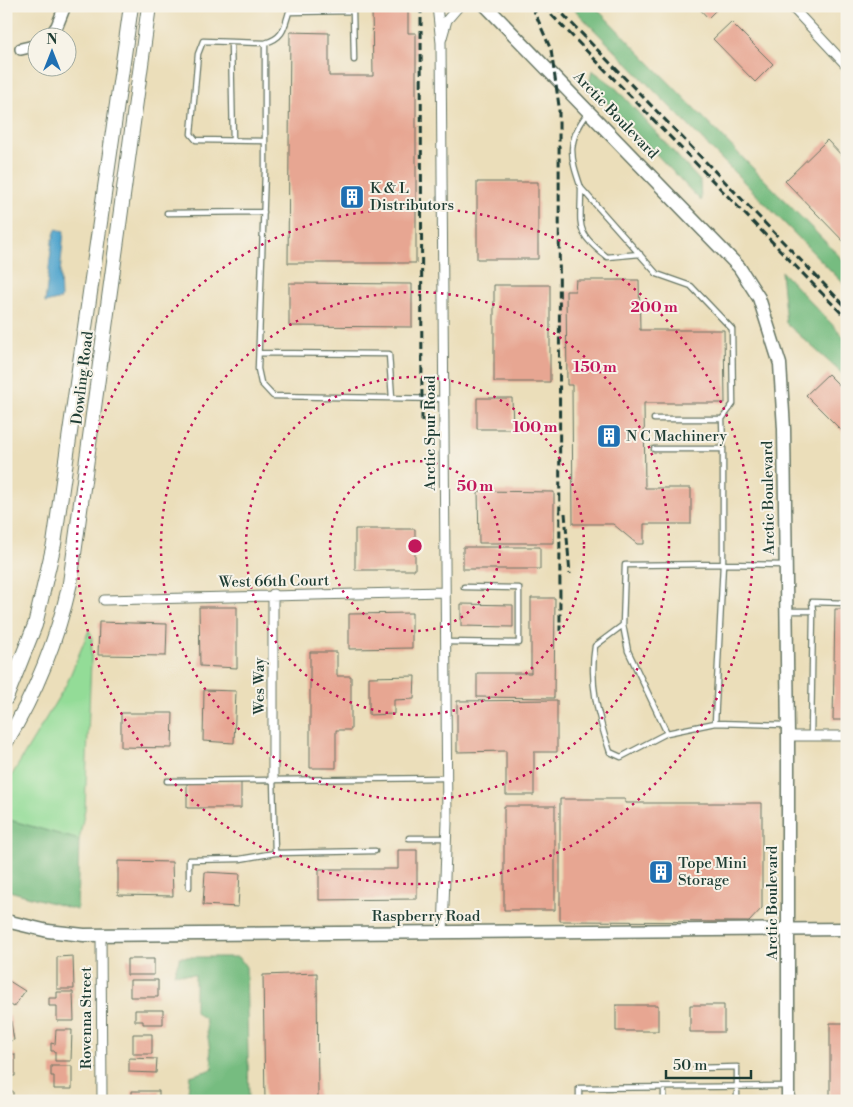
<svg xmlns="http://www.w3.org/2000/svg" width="853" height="1107" font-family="'Libre Bodoni',serif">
  <rect width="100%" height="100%" fill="#f7f3e8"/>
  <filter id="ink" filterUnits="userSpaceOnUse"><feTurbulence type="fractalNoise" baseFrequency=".02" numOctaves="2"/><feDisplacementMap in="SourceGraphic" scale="10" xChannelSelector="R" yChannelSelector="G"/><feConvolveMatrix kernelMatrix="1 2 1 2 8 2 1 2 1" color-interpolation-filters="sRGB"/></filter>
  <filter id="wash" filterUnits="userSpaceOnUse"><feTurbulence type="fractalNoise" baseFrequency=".0096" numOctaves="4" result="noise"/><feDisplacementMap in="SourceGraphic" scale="20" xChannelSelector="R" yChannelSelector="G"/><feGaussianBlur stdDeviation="1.12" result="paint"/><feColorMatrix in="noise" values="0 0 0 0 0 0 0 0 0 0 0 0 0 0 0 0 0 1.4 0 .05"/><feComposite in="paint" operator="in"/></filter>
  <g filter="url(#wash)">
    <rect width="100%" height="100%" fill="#ebdeba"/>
    <!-- green -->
    <path fill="#93dc97" stroke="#598c66" d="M89,630L92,636L85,809L79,840L6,819V785L67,683Z"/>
    <!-- forest -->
    <path fill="#76bc80" stroke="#4a7c5a" d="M571,6H594L847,264V287Z
      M592,70L614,86L700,181L701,201L589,84Z
      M781,271L847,340V378L786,323Z
      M6,819L79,840L77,910L6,890Z
      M180,957H239L246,967L249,1101L187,1099L190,1076L213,1069L205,1019L195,1012V975L174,973Z"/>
    <!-- water -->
    <path fill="#52a6ce" stroke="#387281" d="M56,229L64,231L60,273L61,299L45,303L52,242Z"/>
    <g id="blocks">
      <!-- building -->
      <path fill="#e7a692" d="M697,6H720L708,18Z
        M372,8L408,9V33H416V263H288L290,32L329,33V76H373Z
        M731,22L773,64L755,82L713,39Z
        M827,140L847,161V245L785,181Z
        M477,182H538V259H477Z
        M576,280H639L640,330H724L725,403H644L645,488H691V524H644V544H637L613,524H573L572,385H567L566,291H575Z
        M289,283L412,284V327L289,326Z
        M494,285H550V382H494Z
        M828,374L847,393V436L806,395Z
        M477,398H512L513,429H477Z
        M478,491L554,492V543H479Z
        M355,529H415V570H355Z
        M463,547H540V569H463Z
        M531,598H555L554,698L477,697V673H531Z
        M461,604L513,605V627L461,626Z
        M199,607H237V668L200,666Z
        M835,609H847V720H833Z
        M412,613V648L349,649V614Z
        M99,622L167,624L166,656L98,655Z
        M310,652H337V676H351V730H336V768H310Z
        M415,676L414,699L394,700V714L369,715V677Z
        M204,690L236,691L234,743L203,741Z
        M557,700V752H534V795H506V751L457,752V701Z
        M121,713H173L172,748L121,747Z
        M241,782V808H187V783Z
        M560,799H625V803H762V908L749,922L560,921Z
        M504,806H555V910H504Z
        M398,850H417V899L319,900V869H398Z
        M118,861L172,862L173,896L118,895Z
        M205,872L240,874L238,907L203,905Z
        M73,956L74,989H57V957Z
        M127,959H154V975H127Z
        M317,973L318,1101H265L263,975Z
        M6,979L25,991L14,1007L6,1002Z
        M130,980H158V997H130Z
        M57,992H73L74,1021H57V1006H49V998H57Z
        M616,1005H658V1031H616Z
        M690,1005H724V1032H690Z
        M135,1010H163V1024H143V1021H135Z
        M6,1016H10L14,1040L6,1042Z
        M830,1023H847V1101H830Z
        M56,1030H72L71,1061H55V1051H51V1043L55,1044Z
        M133,1034H152V1054H133Z
        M6,1054H15V1076H6Z
        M129,1058L157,1059L156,1073L129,1072Z
        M51,1066H72V1089H54V1076H51Z
        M6,1091H13V1101H6Z
        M132,1091H159V1101H132Z"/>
    </g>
  </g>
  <g filter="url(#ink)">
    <use href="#blocks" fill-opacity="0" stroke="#667563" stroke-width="1"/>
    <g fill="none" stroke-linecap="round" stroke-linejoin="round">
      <defs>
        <path id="service" d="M231,42L233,141
          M265,43C283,38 284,29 289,12L353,11L354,60
          M265,141L196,140L191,134L198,54L203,41L265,43V171L258,369L261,383L273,396L444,399
          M581,188C570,156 566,141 588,113
          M167,213L264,212
          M640,254L607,257C574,231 581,228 581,188L657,274L691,286L732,329L733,404L722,419
          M259,353L389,354L392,398
          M654,419H722L723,449
          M654,449H723V564L784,565
          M787,611H813L811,736
          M813,611L812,602L847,603
          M623,625L595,646C589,683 598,717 610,752L621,757L667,733
          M446,642L519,643V588L464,587
          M715,723L723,564L625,565L623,625L628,651L667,733L715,723L786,725
          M273,779L275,853L375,851
          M167,781L446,778
          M409,838H446
          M189,887V860L240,859L275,853
          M696,1068L737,1067V1101
          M664,1088V1101
          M579,1101V1088L787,1086"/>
        <path id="minor" d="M437,6L441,43L447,823L443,932
          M791,6L847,66
          M441,41L447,20L459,6
          M104,600L444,592
          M788,736H847
          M273,779V594
          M101,935L102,1101"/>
        <path id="tertiary" d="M49,38L57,26L65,6
          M21,49L38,45"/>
        <path id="secondary" d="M486,6L739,267L759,298L780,364L784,429L788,736V1101
          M6,921L48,931L84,935L847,929"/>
        <path id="primary" d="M6,698L35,625L54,544L131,6
          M6,742C37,691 57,640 70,583L149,6"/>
      </defs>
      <!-- service casing -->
      <use href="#service" stroke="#667563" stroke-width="7"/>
      <!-- minor casing -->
      <use href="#minor" stroke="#667563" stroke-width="11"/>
      <!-- tertiary casing -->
      <use href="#tertiary" stroke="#667563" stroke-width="14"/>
      <!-- secondary casing -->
      <use href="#secondary" stroke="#667563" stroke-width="15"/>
      <!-- primary casing -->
      <use href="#primary" stroke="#667563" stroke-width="16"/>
      <!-- service -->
      <use href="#service" stroke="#fff" stroke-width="4.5"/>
      <!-- minor -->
      <use href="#minor" stroke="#fff" stroke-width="9"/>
      <!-- tertiary -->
      <use href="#tertiary" stroke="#fff" stroke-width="11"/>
      <!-- secondary -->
      <use href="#secondary" stroke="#fff" stroke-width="12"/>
      <!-- primary -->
      <use href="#primary" stroke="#fff" stroke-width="14"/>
      <!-- rail -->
      <path stroke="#1f3d34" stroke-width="3" stroke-dasharray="8 4" stroke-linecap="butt" d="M421,6L422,425
        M532,6L551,50L559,106L560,631
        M543,6L847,319
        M555,6L847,308
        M565,513L570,574"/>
    </g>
  </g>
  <!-- distance rings -->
  <g fill="none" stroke="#c2185b" stroke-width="2.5" stroke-dasharray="2.5 5">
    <circle cx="415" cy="546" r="85"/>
    <circle cx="415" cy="546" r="169"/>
    <circle cx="415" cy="546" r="254"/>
    <circle cx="415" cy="546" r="338"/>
  </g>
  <!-- icons -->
  <defs>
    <symbol id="building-square" viewBox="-11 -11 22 22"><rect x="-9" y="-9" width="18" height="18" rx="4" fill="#1f6fb2" stroke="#f7f3e8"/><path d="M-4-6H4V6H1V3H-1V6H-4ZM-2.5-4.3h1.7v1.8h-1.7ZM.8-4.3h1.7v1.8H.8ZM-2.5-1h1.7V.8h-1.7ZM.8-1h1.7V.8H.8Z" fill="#fff"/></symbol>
  </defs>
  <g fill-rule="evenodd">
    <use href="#building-square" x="338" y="183" width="28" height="28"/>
    <use href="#building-square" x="595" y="422" width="28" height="28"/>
    <use href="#building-square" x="647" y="858" width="28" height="28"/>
  </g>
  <g text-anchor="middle" stroke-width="4" stroke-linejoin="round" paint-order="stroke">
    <!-- street labels -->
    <g font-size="15" fill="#1f3d34" stroke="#f7f3e8">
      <text transform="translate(616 115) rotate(46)" y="5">Arctic Boulevard</text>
      <text transform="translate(82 378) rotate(-83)" y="5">Dowling Road</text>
      <text transform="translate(430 433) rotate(-90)" y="5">Arctic Spur Road</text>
      <text transform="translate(768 498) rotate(-91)" y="5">Arctic Boulevard</text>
      <text transform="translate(274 581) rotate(-1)" y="5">West 66th Court</text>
      <text transform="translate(259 686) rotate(-90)" y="5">Wes Way</text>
      <text transform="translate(772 903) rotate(-90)" y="5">Arctic Boulevard</text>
      <text x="426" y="921">Raspberry Road</text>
      <text transform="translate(86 1018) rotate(-90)" y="5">Rovenna Street</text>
    </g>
    <!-- poi labels -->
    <g font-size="15" fill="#1f3d34" stroke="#f7f3e8" text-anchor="start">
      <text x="370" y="193">K &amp; L<tspan x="370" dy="17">Distributors</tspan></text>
      <text x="626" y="441">N C Machinery</text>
      <text x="678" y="868">Tope Mini<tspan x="678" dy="17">Storage</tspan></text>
    </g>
  </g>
  <circle cx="415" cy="546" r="8" fill="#c2185b" stroke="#f7f3e8" stroke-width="2.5"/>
  <g font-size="15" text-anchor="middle" font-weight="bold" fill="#c2185b" stroke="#f7f3e8" stroke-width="4" stroke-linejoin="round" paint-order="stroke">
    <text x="654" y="312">200 m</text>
    <text x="595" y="372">150 m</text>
    <text x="535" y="432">100 m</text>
    <text x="475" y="491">50 m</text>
  </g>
  <!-- margin -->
  <rect width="853" height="1107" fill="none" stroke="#f7f3e8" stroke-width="25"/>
  <!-- north arrow -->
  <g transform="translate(52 52)"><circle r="24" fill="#f7f3e8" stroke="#a1aaa0"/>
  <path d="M0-4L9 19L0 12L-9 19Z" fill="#1f6fb2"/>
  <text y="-8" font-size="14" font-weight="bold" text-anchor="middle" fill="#1f3d34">N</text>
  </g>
  <!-- scale -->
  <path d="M666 1070v8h85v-8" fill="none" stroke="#1f3d34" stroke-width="2.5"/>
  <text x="673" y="1070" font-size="15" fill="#1f3d34" stroke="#f7f3e8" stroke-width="4" paint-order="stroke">50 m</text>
</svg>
